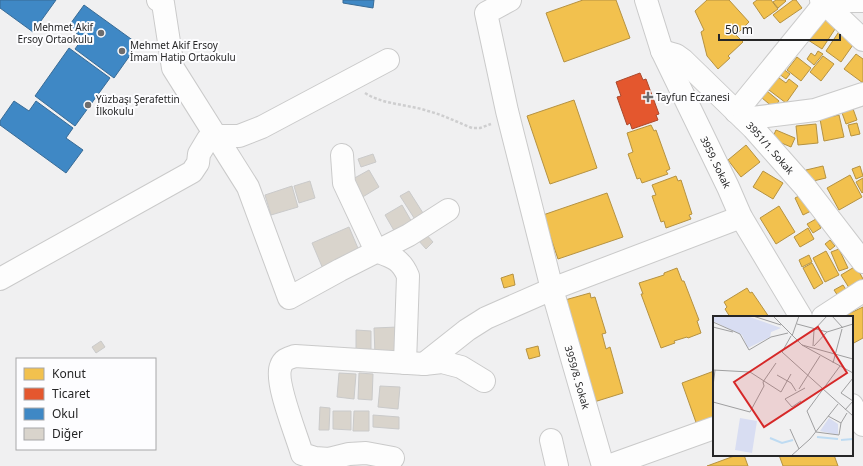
<svg xmlns="http://www.w3.org/2000/svg" width="863" height="466" font-family="'Noto Sans',sans-serif">
  <rect width="100%" height="100%" fill="#f0f0f1"/>
  <!-- homes -->
  <path fill="#f2c14e" stroke="#b59242" d="M583,0H616L630,38L564,62L546,13Z
    M707,0H729L749,22L736,35L743,42L728,56L730,58L718,69L707,56L701,32L704,30L695,11Z
    M757,0H771L778,9L764,19L753,3Z
    M776,0H785L786,1L778,8L773,2Z
    M793,0H796L802,8L780,23L773,15Z
    M821,16L837,26L822,49L805,38Z
    M840,30L855,42L841,62L826,51Z
    M818,51L823,54L814,65L807,59L811,53L815,56Z
    M856,54L863,59V83L844,69Z
    M823,56L834,64L821,81L810,72Z
    M797,57L811,68L801,81L787,70Z
    M779,66L790,74L786,79L775,71Z
    M775,75L786,83L789,79L798,86L786,103L765,87Z
    M767,91L779,101L774,108L762,98Z
    M574,100L597,168L550,184L527,116Z
    M852,106L857,120L846,124L841,110Z
    M839,115L844,137L824,141L820,119Z
    M857,123L860,134L851,136L848,125Z
    M816,124L818,143L798,145L796,126Z
    M651,125L654,131L656,130L670,169L666,171L668,174L642,183L640,178L637,179L628,154L633,152L627,133Z
    M776,130L795,138L791,147L772,139Z
    M746,145L760,162L741,177L728,160Z
    M823,166L826,178L809,182L806,170Z
    M860,166L863,176L856,179L852,169Z
    M763,171L783,183L773,199L753,187Z
    M850,175L862,197L839,210L827,188Z
    M676,176L678,181L681,180L692,214L689,215L691,219L666,228L664,221L661,222L652,196L656,195L652,185Z
    M863,178V192L862,193L856,182Z
    M607,193L623,237L558,259L543,215Z
    M805,193L813,210L803,215L795,198Z
    M779,206L795,232L776,244L760,218Z
    M816,219L821,228L813,233L807,224Z
    M808,228L814,239L800,247L794,237Z
    M830,240L835,246L830,250L825,244Z
    M839,249L848,268L839,271L831,252Z
    M826,251L839,275L825,282L813,258Z
    M809,255L812,262L802,267L799,260Z
    M812,263L823,283L814,289L803,268Z
    M856,266L863,279V283L851,291L841,275Z
    M677,268L682,281H684L699,320L697,321L701,333L688,338L687,337L674,341L675,343L661,348L641,294H643L639,283L664,275V273Z
    M513,274L515,285L504,288L501,278Z
    M843,285L849,294L840,299L834,290Z
    M747,288L750,293L752,292L769,317H730L725,309L727,307L724,302Z
    M590,293L591,298L595,297L606,333L602,334L606,349L610,347L623,393L594,402L565,300Z
    M863,307V338L852,344V317H842Z
    M538,346L540,356L529,359L526,349Z
    M714,371V422L698,428L682,383Z
    M737,455H744L748,466H707Z
    M779,455H834L838,466H783Z"/>
  <!-- shops -->
  <path fill="#e4572e" stroke="#ab482c" d="M640,73L643,80L646,79L659,114L656,115L658,120L632,129L630,123L627,125L617,97L621,96L616,82Z"/>
  <!-- schools -->
  <path fill="#3f88c5" stroke="#386b96" d="M0,0H56L33,32L0,8Z
    M343,0H374L373,8L343,3Z
    M84,5L138,44L114,78L75,49L83,38L68,27Z
    M69,48L110,78L75,126L35,96Z
    M14,101L29,111L36,101L73,128L66,138L83,150L66,173L0,125V121Z"/>
  <!-- building -->
  <path fill="#d9d4cc" stroke="#cacaca" d="M373,154L376,162L361,167L358,159Z
    M369,170L379,187L361,198L351,180Z
    M310,181L315,198L299,203L294,186Z
    M292,186L298,207L271,215L265,195Z
    M409,191L423,213L416,221L400,196Z
    M402,205L413,224L396,234L385,215Z
    M349,227L360,253L323,269L312,243Z
    M425,233L433,242L426,249L418,240Z
    M398,327L399,354L375,355L374,328Z
    M356,330L371,331V360H356Z
    M101,341L105,347L96,353L92,347Z
    M339,373L356,374L354,399L337,397Z
    M359,373L373,374L372,400L358,399Z
    M380,386L400,387L398,409L378,407Z
    M320,407L330,408L329,430H319Z
    M333,411H351V430L333,429Z
    M354,411H369V431H353Z
    M373,415L399,417V429L373,427Z"/>
  <g fill="none" stroke-linecap="round" stroke-linejoin="round">
    <defs>
      <g id="minor">
        <path d="M158,0L163,3L173,68L248,187L289,298L340,270L409,235L448,210"/>
        <path id="s1" d="M510,0L486,13L507,111L552,289L603,466"/>
        <path id="s2" d="M646,0L662,51L728,187L741,217L801,317"/>
        <path d="M821,0L863,40"/>
        <path id="s3" d="M662,51L676,55L683,60L753,128L806,188L863,262"/>
        <path d="M736,112L824,4L834,1H863"/>
        <path d="M744,119L815,110L863,94"/>
        <path d="M342,155L344,183L376,251C392,257 401,259 408,276L405,363"/>
        <path d="M0,279L192,172L198,163L199,154L208,139L216,136H239L262,127L388,60"/>
        <path d="M823,317L863,291"/>
        <path d="M424,364L467,330L486,318L552,289L741,217"/>
        <path d="M852,405L863,425"/>
        <path d="M551,440L557,466"/>
        <path d="M393,458L366,453L349,454L329,459L315,458L302,454C297,436 274,381 281,366C283,359 289,358 295,356L424,364L442,362L461,367L484,381"/>
        <path d="M608,466L714,428"/>
      </g>
    </defs>
    <!-- minor casing -->
    <use href="#minor" stroke="#cacaca" stroke-width="24"/>
    <!-- path -->
    <path stroke="#cececf" stroke-width="2.5" stroke-dasharray="3 2" stroke-linecap="butt" d="M365,93C384,105 407,104 428,111C443,115 457,122 472,128H480L491,124"/>
    <!-- minor -->
    <use href="#minor" stroke="#fdfdfd" stroke-width="22"/>
  </g>
  <!-- markers -->
  <g fill="#6d6d6e" stroke="#fdfdff" stroke-width="1.5">
    <circle cx="101" cy="33" r="4"/>
    <circle cx="122" cy="51" r="4"/>
    <path d="M646 91h4v4h4v4h-4v4h-4v-4h-4v-4h4z"/>
    <circle cx="88" cy="105" r="4"/>
  </g>
  <g text-anchor="middle" stroke-width="4" stroke-linejoin="round" paint-order="stroke">
    <!-- poi labels -->
    <g font-size="10" fill="#262627" stroke="#fdfdff" text-anchor="start">
      <text x="93" y="31" text-anchor="end">Mehmet Akif<tspan x="93" dy="12">Ersoy Ortaokulu</tspan></text>
      <text x="130" y="49">Mehmet Akif Ersoy<tspan x="130" dy="12">İmam Hatip Ortaokulu</tspan></text>
      <text x="656" y="101">Tayfun Eczanesi</text>
      <text x="96" y="103">Yüzbaşı Şerafettin<tspan x="96" dy="12">İlkokulu</tspan></text>
    </g>
    <!-- street labels -->
    <g font-size="10" fill="#262627" stroke="#fdfdff">
      <text dy="4" stroke="none"><textPath href="#s3" startOffset="147">3951/1. Sokak</textPath></text>
      <text dy="4" stroke="none"><textPath href="#s2" startOffset="177">3959. Sokak</textPath></text>
      <text dy="4" stroke="none"><textPath href="#s1" startOffset="403">3959/8. Sokak</textPath></text>
    </g>
  </g>
  <!-- overview -->
  <g transform="translate(713 316)">
    <rect width="140" height="140" fill="#f0f0f1"/>
    <path d="M0,0H34L68,12L58,16L57,21L35,32L29,19L0,5ZM27,102L44,105L39,137L22,134ZM116,102L125,108V119L107,115Z" fill="#d8ddf2"/>
    <path fill="none" stroke="#bedbf2" stroke-width="2" d="M104,121L125,123M57,122L69,127L80,124M128,124L140,123"/>
    <path fill="none" stroke="#9f9fa0" stroke-width="1" d="M40,0L68,9M60,0L89,29L140,57M119,0L130,12M0,6L27,18L36,34L58,21L75,17M84,8L114,16L140,8M0,11L20,16M78,20L69,36L140,100M79,20L86,0M89,29L140,43M100,30L101,14L114,0M101,30L114,16M120,47L129,13M127,50L94,95L103,116L126,119L128,107L134,97M0,54L37,56L68,76L78,58M64,59L78,67L83,75M0,70L2,54M86,73L107,40M88,85L79,91L72,83L92,72M0,86L37,96L51,70L50,66L63,47M132,94L140,85L128,77L140,62M115,100L128,107M77,113L86,133M78,140L97,123L125,88"/>
    <path fill="#d62828" fill-opacity="0.15" stroke="#d62828" stroke-width="2" d="M105,11L134,57L51,111L21,66Z"/>
    <rect width="140" height="140" fill="none" stroke="#262627" stroke-width="2"/>
  </g>
  <!-- legend -->
  <rect x="16" y="358" width="140" height="92" fill="#fdfdff" stroke="#a7a7a9"/>
  <rect x="24" y="368" width="20" height="12" fill="#f2c14e" stroke="#a7a7a9"/>
  <text x="52" y="378" font-size="12" fill="#262627">Konut</text>
  <rect x="24" y="388" width="20" height="12" fill="#e4572e" stroke="#a7a7a9"/>
  <text x="52" y="398" font-size="12" fill="#262627">Ticaret</text>
  <rect x="24" y="408" width="20" height="12" fill="#3f88c5" stroke="#a7a7a9"/>
  <text x="52" y="418" font-size="12" fill="#262627">Okul</text>
  <rect x="24" y="428" width="20" height="12" fill="#d9d4cc" stroke="#a7a7a9"/>
  <text x="52" y="438" font-size="12" fill="#262627">Diğer</text>
  <!-- scale -->
  <path d="M719 34v6h121v-6" fill="none" stroke="#262627" stroke-width="2"/>
  <text x="725" y="34" font-size="12" fill="#262627" stroke="#fdfdff" stroke-width="3" paint-order="stroke">50 m</text>
</svg>
